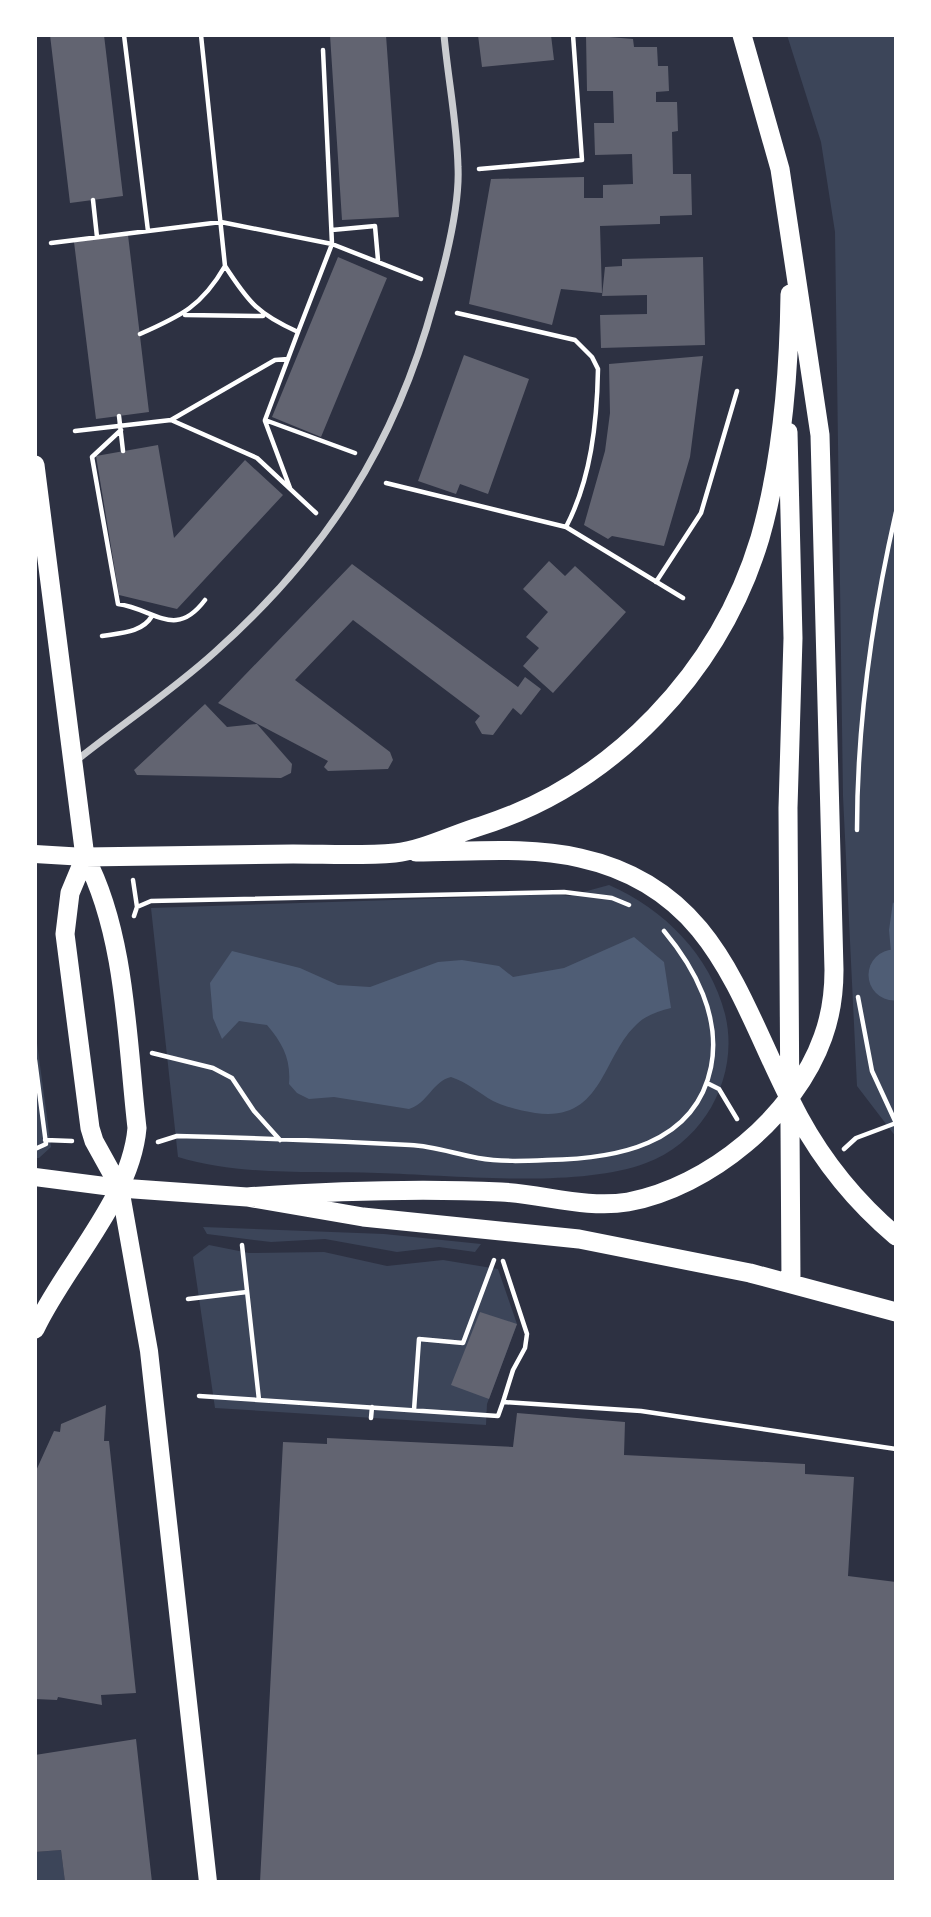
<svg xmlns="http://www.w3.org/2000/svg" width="931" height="1917" font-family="Jost,sans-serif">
  <rect width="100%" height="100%" fill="#2d3142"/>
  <!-- green -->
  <path fill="#3c4559" d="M787,35H896V1137L857,1086L843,796L835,232L821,142Z
    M609,885C664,909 710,955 725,1014C740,1074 706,1141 646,1163C578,1189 452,1175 378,1173C313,1171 241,1176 178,1157L151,908L485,897L525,891L569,896Z
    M35,1028L51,1147L39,1158H35Z
    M203,1227L384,1234L481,1244L475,1252L439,1247L397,1252L325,1239L271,1242L207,1234Z
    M209,1245L249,1253L324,1252L387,1266L443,1260L498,1269L517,1324L487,1404L486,1425L215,1408L193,1257Z
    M61,1850L65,1882H35V1852Z"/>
  <!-- water -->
  <path fill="#4f5d75" d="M893,902L896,907V966L892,963L889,930Z
    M634,937L664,962L671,1008C659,1011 646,1015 637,1024C602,1056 603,1123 535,1113C522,1111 505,1107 493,1101C479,1093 467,1082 451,1077C433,1081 427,1104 409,1109L334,1097L309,1099L297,1093L289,1084C291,1059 283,1044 267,1025L239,1021L222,1039L213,1018L210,983L232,951L300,968L338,985L370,987L438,962L462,960L499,966L513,977L564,968Z"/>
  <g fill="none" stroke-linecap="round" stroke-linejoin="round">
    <!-- river -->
    <path stroke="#4f5d75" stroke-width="51" d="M894,975H896"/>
  </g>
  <!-- building -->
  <path fill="#626471" d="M50,35H104L123,196L70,203Z
    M330,35H386L399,217L342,220Z
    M478,35H551L554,60L482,67Z
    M586,35L633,39L634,47H657L658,66H668L669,91L656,92V102H677L678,131L672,132L673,174H691L692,215L660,216V224L600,226L602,293L561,289L552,325L469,304L491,179L584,177V198H603V185L633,184L632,154L595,155L594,123H614L613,91H587Z
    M128,235L149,412L96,419L74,242Z
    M338,257L387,278L321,437L272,417Z
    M703,257L705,345L601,348L600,315L647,314V295L602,296L605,267L622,266V259Z
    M464,355L529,379L488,494L460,484L456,494L418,481Z
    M703,356L690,457L664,546L612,536L608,539L584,525L605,451L610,413L609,364Z
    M158,445L174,538L245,460L283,495L177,609L119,595L96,456Z
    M549,561L565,576L575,566L626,612L553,693L523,666L539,648L526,637L548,612L523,589Z
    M352,564L518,687L525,677L541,689L521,715L513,708L493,735L482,734L475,722L480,716L353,620L295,680L390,752L393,760L388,769L328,771L324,767L328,761L218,703Z
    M205,704L227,727L257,724L292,764L291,773L281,778L137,775L134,770Z
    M480,1312L517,1324L489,1399L451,1385Z
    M106,1405L104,1441H109L136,1693L101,1695L102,1705L58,1697L57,1700L35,1699V1473L54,1431L60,1432L61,1424Z
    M517,1413L625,1422L624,1455L805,1464V1474L854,1477L848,1576L896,1582V1882H260L283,1442L327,1444V1438L513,1447Z
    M136,1739L152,1882H65L61,1850L35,1852V1755Z"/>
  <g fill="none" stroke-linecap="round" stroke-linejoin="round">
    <!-- path -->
    <path stroke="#fff" stroke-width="4.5" d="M124,35L148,231
      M201,35L225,266C249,303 258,314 298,332L265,420L355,453
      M479,169L582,160L573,35
      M93,200L97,237
      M332,230L375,226L378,260
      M51,243L221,222L332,244L421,279
      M457,313L575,340L592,357L598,369C597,423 591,479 566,527
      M185,315L263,316
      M298,332L332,244L323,50
      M140,334C181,316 202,306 225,266
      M119,416L123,451
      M171,420L257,458L316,513
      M265,421L290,488
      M121,430L92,457L118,604C155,609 175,640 205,600
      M75,431L171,420L275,360L288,359
      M386,483L566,527L683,598
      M656,582L701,513L737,391
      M102,636C120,633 142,633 152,616
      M857,830C857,722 872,617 896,512
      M133,880L137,907L134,916
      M137,907L151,901L564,892L612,898L629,905
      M858,997L872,1071L896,1123
      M152,1053L213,1068L232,1078L254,1111L280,1140
      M35,1060L46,1144L35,1149
      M707,1083L719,1089L737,1119
      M45,1140L72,1141
      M158,1142L177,1136C255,1138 333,1141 410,1145C434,1146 455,1154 478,1158C501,1162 524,1161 547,1160C614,1159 695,1146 711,1067C721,1017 695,968 664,931
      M844,1149L856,1138L896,1123
      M242,1245L259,1400
      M188,1299L247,1292
      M199,1396L498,1416L503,1402L641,1411L896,1449
      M503,1402L513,1370L525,1348L527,1334L503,1261
      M414,1410L419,1339L463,1343L494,1260
      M371,1418L372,1407"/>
    <!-- minor -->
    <path stroke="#caccd0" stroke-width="7" d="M77,760C122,724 172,691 215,652C326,553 395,446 434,302C445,264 460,206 458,167C457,123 448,79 444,35"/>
    <!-- primary -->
    <path stroke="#fff" stroke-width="18" d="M35,854L85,857
      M35,1177L120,1188L149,1351L208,1882"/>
    <!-- trunk -->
    <path stroke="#fff" stroke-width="19" d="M788,432L793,638L788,808L791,1283
      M35,465L85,857C126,934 127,1042 137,1128C131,1199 65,1265 35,1329
      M416,852C469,852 528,846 580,858C721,889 740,1008 799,1117C824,1163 857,1203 896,1236
      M85,857C154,856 224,855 293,854C327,854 362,856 395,853C423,850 454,834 481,826C614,784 720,671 760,538C782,461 789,374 790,294
      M85,857L70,893L65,934L90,1128L94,1141L120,1188
      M120,1188L247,1197L363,1217L579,1239L750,1273L896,1312
      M247,1197C332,1191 416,1188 501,1192C543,1194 586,1209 628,1202C709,1187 795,1116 823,1037C831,1015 834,993 834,970L820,435L780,169L742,35"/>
  </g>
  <!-- border -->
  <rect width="931" height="1917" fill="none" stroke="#ffffff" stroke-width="74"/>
</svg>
